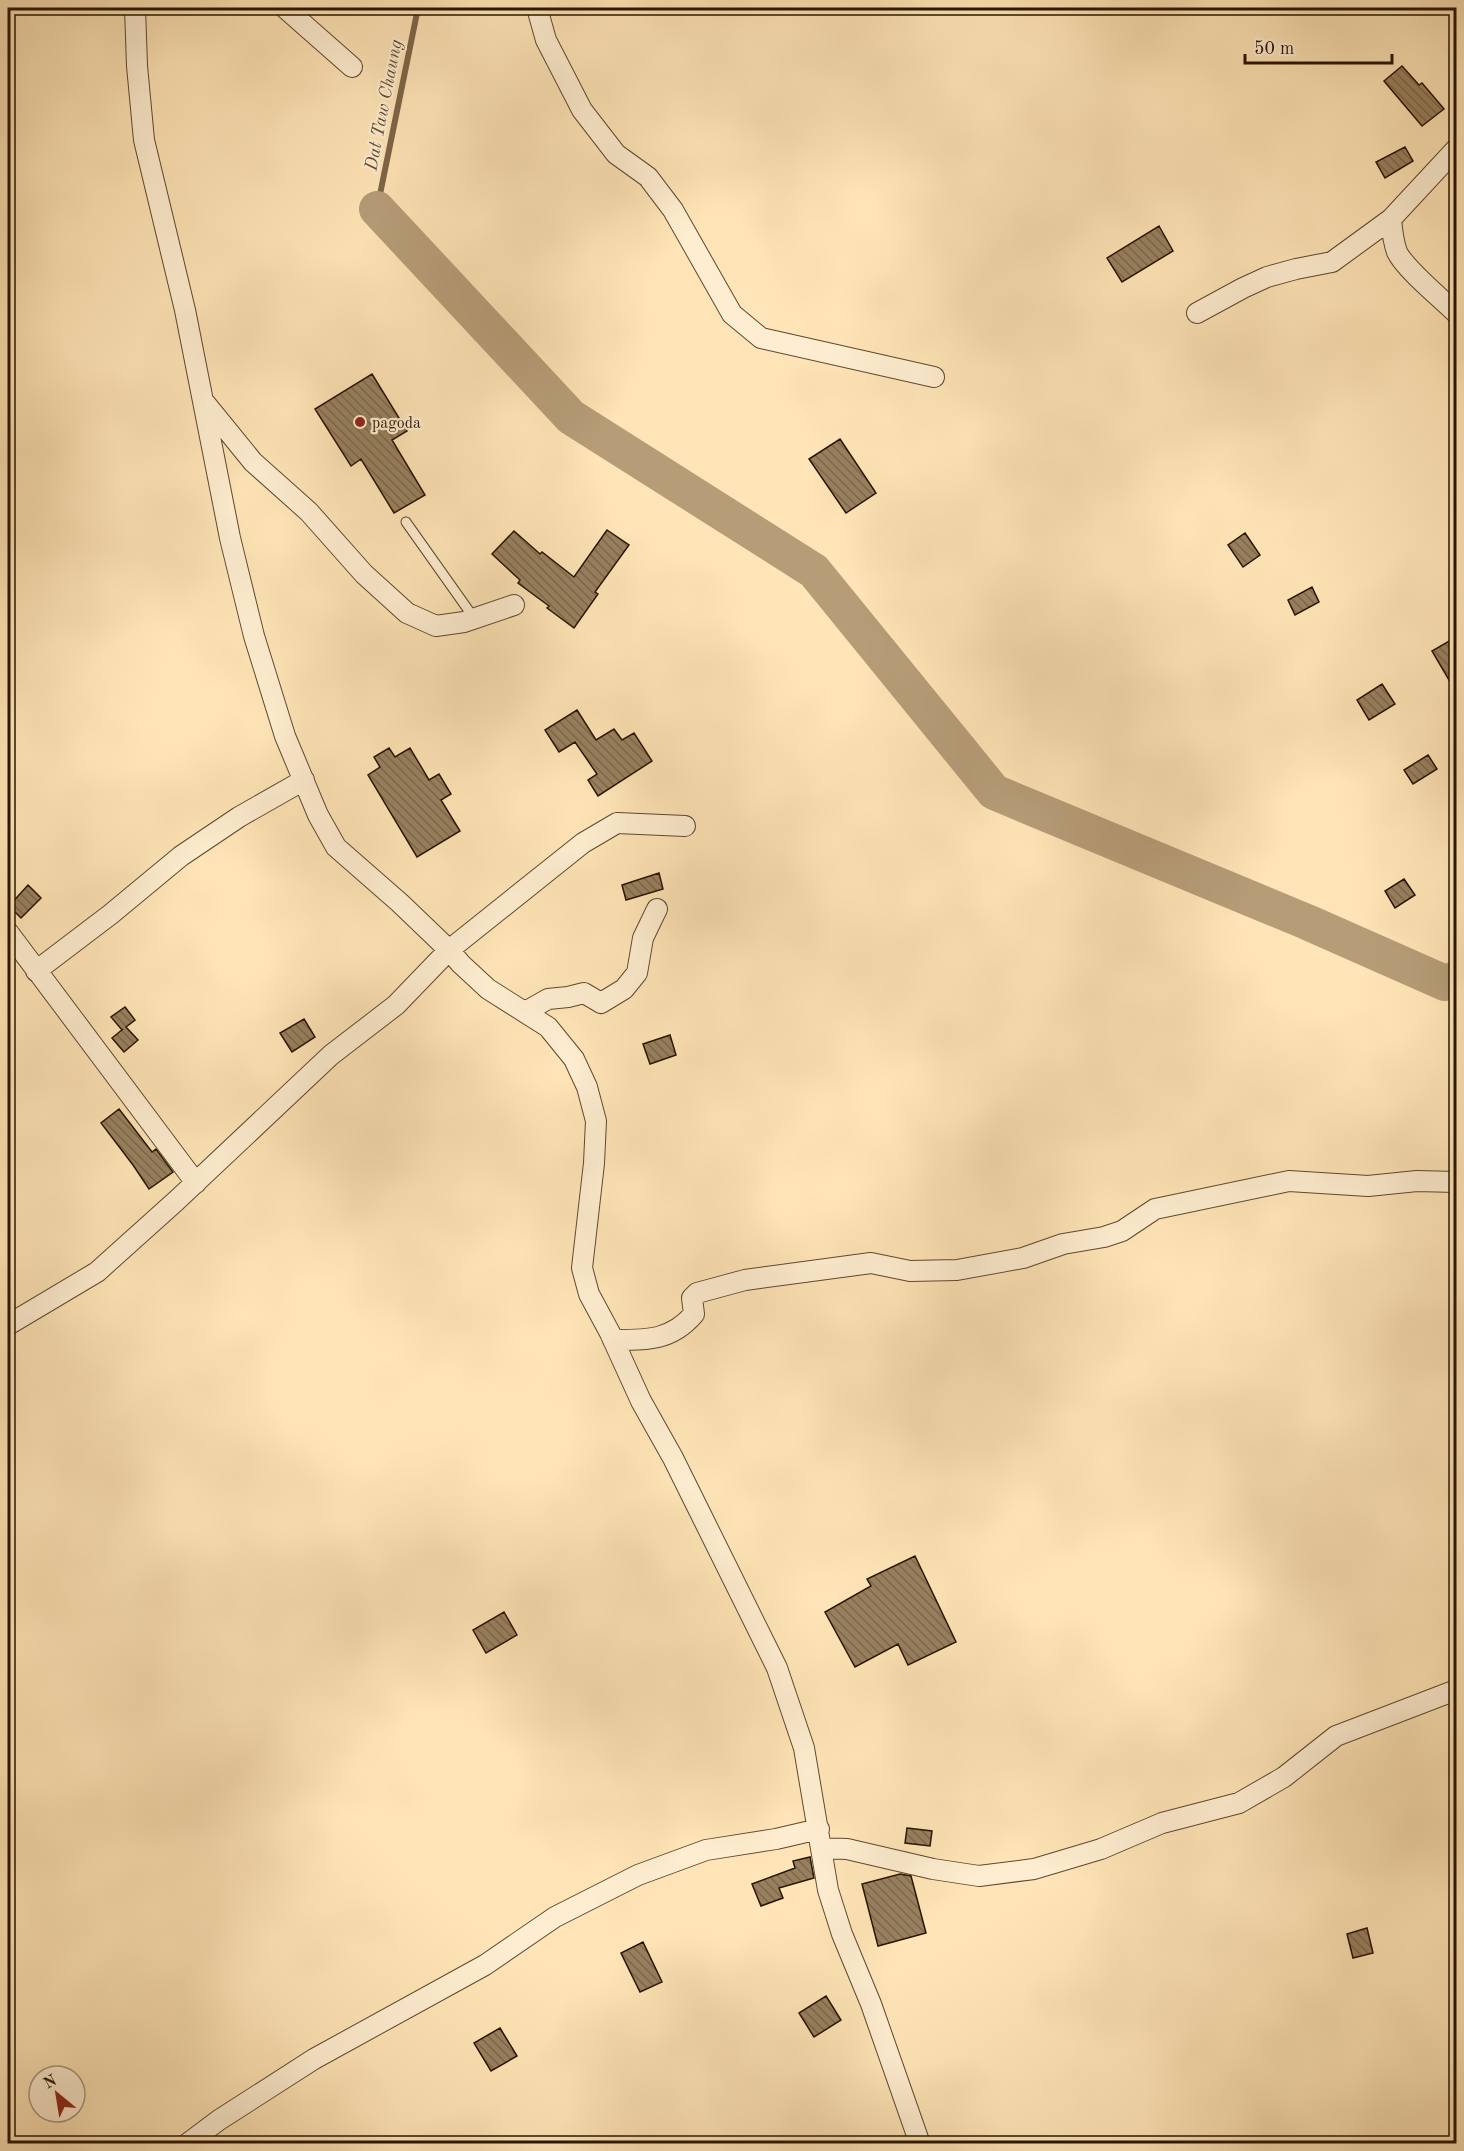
<svg xmlns="http://www.w3.org/2000/svg" width="1464" height="2151" font-family="'Old Standard TT',serif">
  <defs>
    <pattern id="building-back-hatch" width="6" height="6" patternUnits="userSpaceOnUse" patternTransform="scale(1.5)"><rect width="6" height="6" fill="#98805f"/><path d="M-1 5l2 2M0 0l6 6M5-1l2 2" fill="none" stroke="#7c684c"/></pattern>
  </defs>
  <rect width="100%" height="100%" fill="#fee4b6"/>
  <filter id="stains"><feTurbulence type="fractalNoise" baseFrequency=".00333" numOctaves="4"/><feColorMatrix values="0 0 0 0 .2 0 0 0 0 .09 0 0 0 0 .02 0 0 0 .5 -.17"/></filter>
  <radialGradient id="worn" r=".72"><stop offset=".6" stop-color="#630" stop-opacity="0"/><stop offset="1" stop-color="#630" stop-opacity=".3"/></radialGradient>
  <g fill="none" stroke-linecap="round" stroke-linejoin="round">
    <!-- stream -->
    <path stroke="#7e6648" stroke-width="6" d="M377,209L418,8"/>
    <!-- river -->
    <path stroke="#b69d78" stroke-width="36" d="M377,209L571,417L814,571L994,792L1307,922L1445,983L1456,979"/>
  </g>
  <!-- building -->
  <path fill="url(#building-back-hatch)" stroke="#291400" stroke-width="1.5" d="M1402,66L1419,85L1422,83L1444,109L1422,126L1384,81Z
    M1405,147L1413,161L1385,178L1376,162Z
    M1159,226L1173,251L1122,282L1107,258Z
    M372,374L407,431L392,440L425,495L394,513L361,459L351,466L315,409Z
    M840,439L876,493L846,513L809,459Z
    M607,530L629,545L595,592L598,594L574,628L547,608L549,606L518,583L520,580L492,554L514,531L540,554L542,552L574,577Z
    M1245,533L1260,555L1243,567L1228,545Z
    M1312,587L1319,602L1295,615L1288,600Z
    M1456,637V692L1432,651Z
    M1382,684L1395,704L1369,720L1357,700Z
    M577,710L596,740L614,729L622,740L634,733L652,761L598,796L588,780L597,774L575,742L559,752L545,730Z
    M389,748L395,757L410,748L429,780L439,774L451,794L441,800L460,831L417,857L368,775L380,767L374,757Z
    M1428,755L1437,769L1413,784L1404,770Z
    M659,873L663,889L626,900L622,885Z
    M1404,879L1415,895L1395,908L1385,891Z
    M28,885L41,898L21,918L9,906Z
    M125,1007L135,1020L126,1027L138,1040L124,1052L112,1038L123,1029L122,1030L111,1017Z
    M304,1019L315,1037L292,1052L280,1033Z
    M670,1035L676,1055L650,1064L643,1044Z
    M119,1109L152,1152L156,1149L173,1172L149,1189L133,1165L101,1123Z
    M915,1556L956,1642L908,1665L898,1644L855,1667L825,1612L871,1586L867,1579Z
    M504,1612L517,1635L486,1653L473,1630Z
    M907,1828L932,1831L930,1846L905,1843Z
    M810,1857L814,1878L779,1888L783,1898L761,1906L752,1884L795,1868L793,1861Z
    M900,1874L911,1876L926,1933L878,1946L862,1884Z
    M1367,1928L1373,1953L1353,1958L1347,1934Z
    M643,1942L662,1982L640,1992L621,1953Z
    M826,1996L841,2020L814,2037L799,2013Z
    M500,2028L517,2056L491,2071L474,2043Z"/>
  <g fill="none" stroke-linecap="round" stroke-linejoin="round">
    <defs>
      <path id="lane" d="M406,522L474,618"/>
      <path id="street" d="M135,8L137,66L144,140L185,310L230,538L254,636L285,736L318,815L336,847L400,903L449,950L583,843L617,823L685,826
        M285,8L352,67
        M537,8L546,40L582,110L616,154L648,177L673,210L732,314L761,338L934,377
        M1391,219C1392,230 1393,241 1397,252C1405,269 1442,299 1456,313
        M1197,313L1243,288L1267,277L1296,269L1332,262L1391,219L1456,149
        M205,403L253,462L309,512L364,574L407,613L436,626L464,622L514,605
        M8,932L196,1183
        M36,971L111,914L181,856L239,817L304,780
        M525,1012L548,999L568,997L584,993L601,1003L624,989L637,973L643,938L657,909
        M8,1325L97,1272L176,1201L331,1055L396,1005L449,950L461,964L488,989L548,1027L574,1059L587,1087L596,1121L594,1163L582,1268L589,1294L610,1333L641,1401L673,1458L777,1668L804,1748L828,1890L842,1934L871,2004L920,2144
        M613,1340C646,1340 671,1341 694,1314L692,1298L697,1293L745,1280L871,1263L910,1271L957,1270L1023,1258L1063,1244L1104,1237L1122,1231L1155,1209L1289,1181L1368,1186L1417,1181L1456,1182
        M822,1848L847,1849L933,1869L979,1876L1034,1869L1101,1849L1162,1823L1239,1803L1284,1777L1336,1736L1456,1690
        M187,2144L219,2120L314,2059L485,1965L555,1917L638,1875L706,1850L776,1839L819,1829"/>
    </defs>
    <!-- lane casing -->
    <use href="#lane" stroke="#5e482e" stroke-width="11"/>
    <!-- street casing -->
    <use href="#street" stroke="#5e482e" stroke-width="22"/>
    <!-- path -->
    <path stroke="#291400" stroke-width="4" stroke-dasharray="1.5 3" stroke-linecap="butt" d="M127,2144L133,2141L171,2142"/>
    <!-- lane -->
    <use href="#lane" stroke="#feedd0" stroke-width="9"/>
    <!-- street -->
    <use href="#street" stroke="#feedd0" stroke-width="20"/>
  </g>
  <!-- markers -->
  <circle fill="#8f2418" stroke="#feedd0" stroke-width="2" cx="360" cy="422" r="6"/>
  <g text-anchor="middle" stroke-width="4.5" stroke-linejoin="round" paint-order="stroke">
    <!-- poi labels -->
    <g font-size="16" fill="#291400" stroke="#feedd0" text-anchor="start">
      <text x="372" y="428">pagoda</text>
    </g>
    <!-- water labels -->
    <g font-size="18" font-style="italic" fill="#614b30" stroke="#feedd0">
      <text transform="translate(383 105) rotate(-79)" y="6">Dat Taw Chaung</text>
    </g>
  </g>
  <!-- margin -->
  <rect width="1464" height="2151" fill="none" stroke="#fee4b6" stroke-width="30"/>
  <rect x="9" y="9" width="1446" height="2133" fill="none" stroke="#291400" stroke-width="3"/>
  <rect x="15" y="15" width="1434" height="2121" fill="none" stroke="#291400" stroke-width="1.5"/>
  <!-- north arrow -->
  <g transform="translate(57 2094) rotate(330)"><circle r="28" fill="#feedd0" stroke="#a9967d" stroke-width="1.5"/>
  <path d="M0-4.5L10 22L0 15L-10 22Z" fill="#8f2418"/>
  <text y="-9" font-size="16" font-weight="bold" text-anchor="middle" fill="#291400">N</text>
  </g>
  <!-- scale -->
  <path d="M1245 54v9h147v-9" fill="none" stroke="#291400" stroke-width="3"/>
  <text x="1254" y="54" font-size="18" fill="#291400" stroke="#feedd0" stroke-width="4.5" paint-order="stroke">50 m</text>
  <rect width="100%" height="100%" filter="url(#stains)"/>
  <rect width="100%" height="100%" fill="url(#worn)"/>
</svg>
